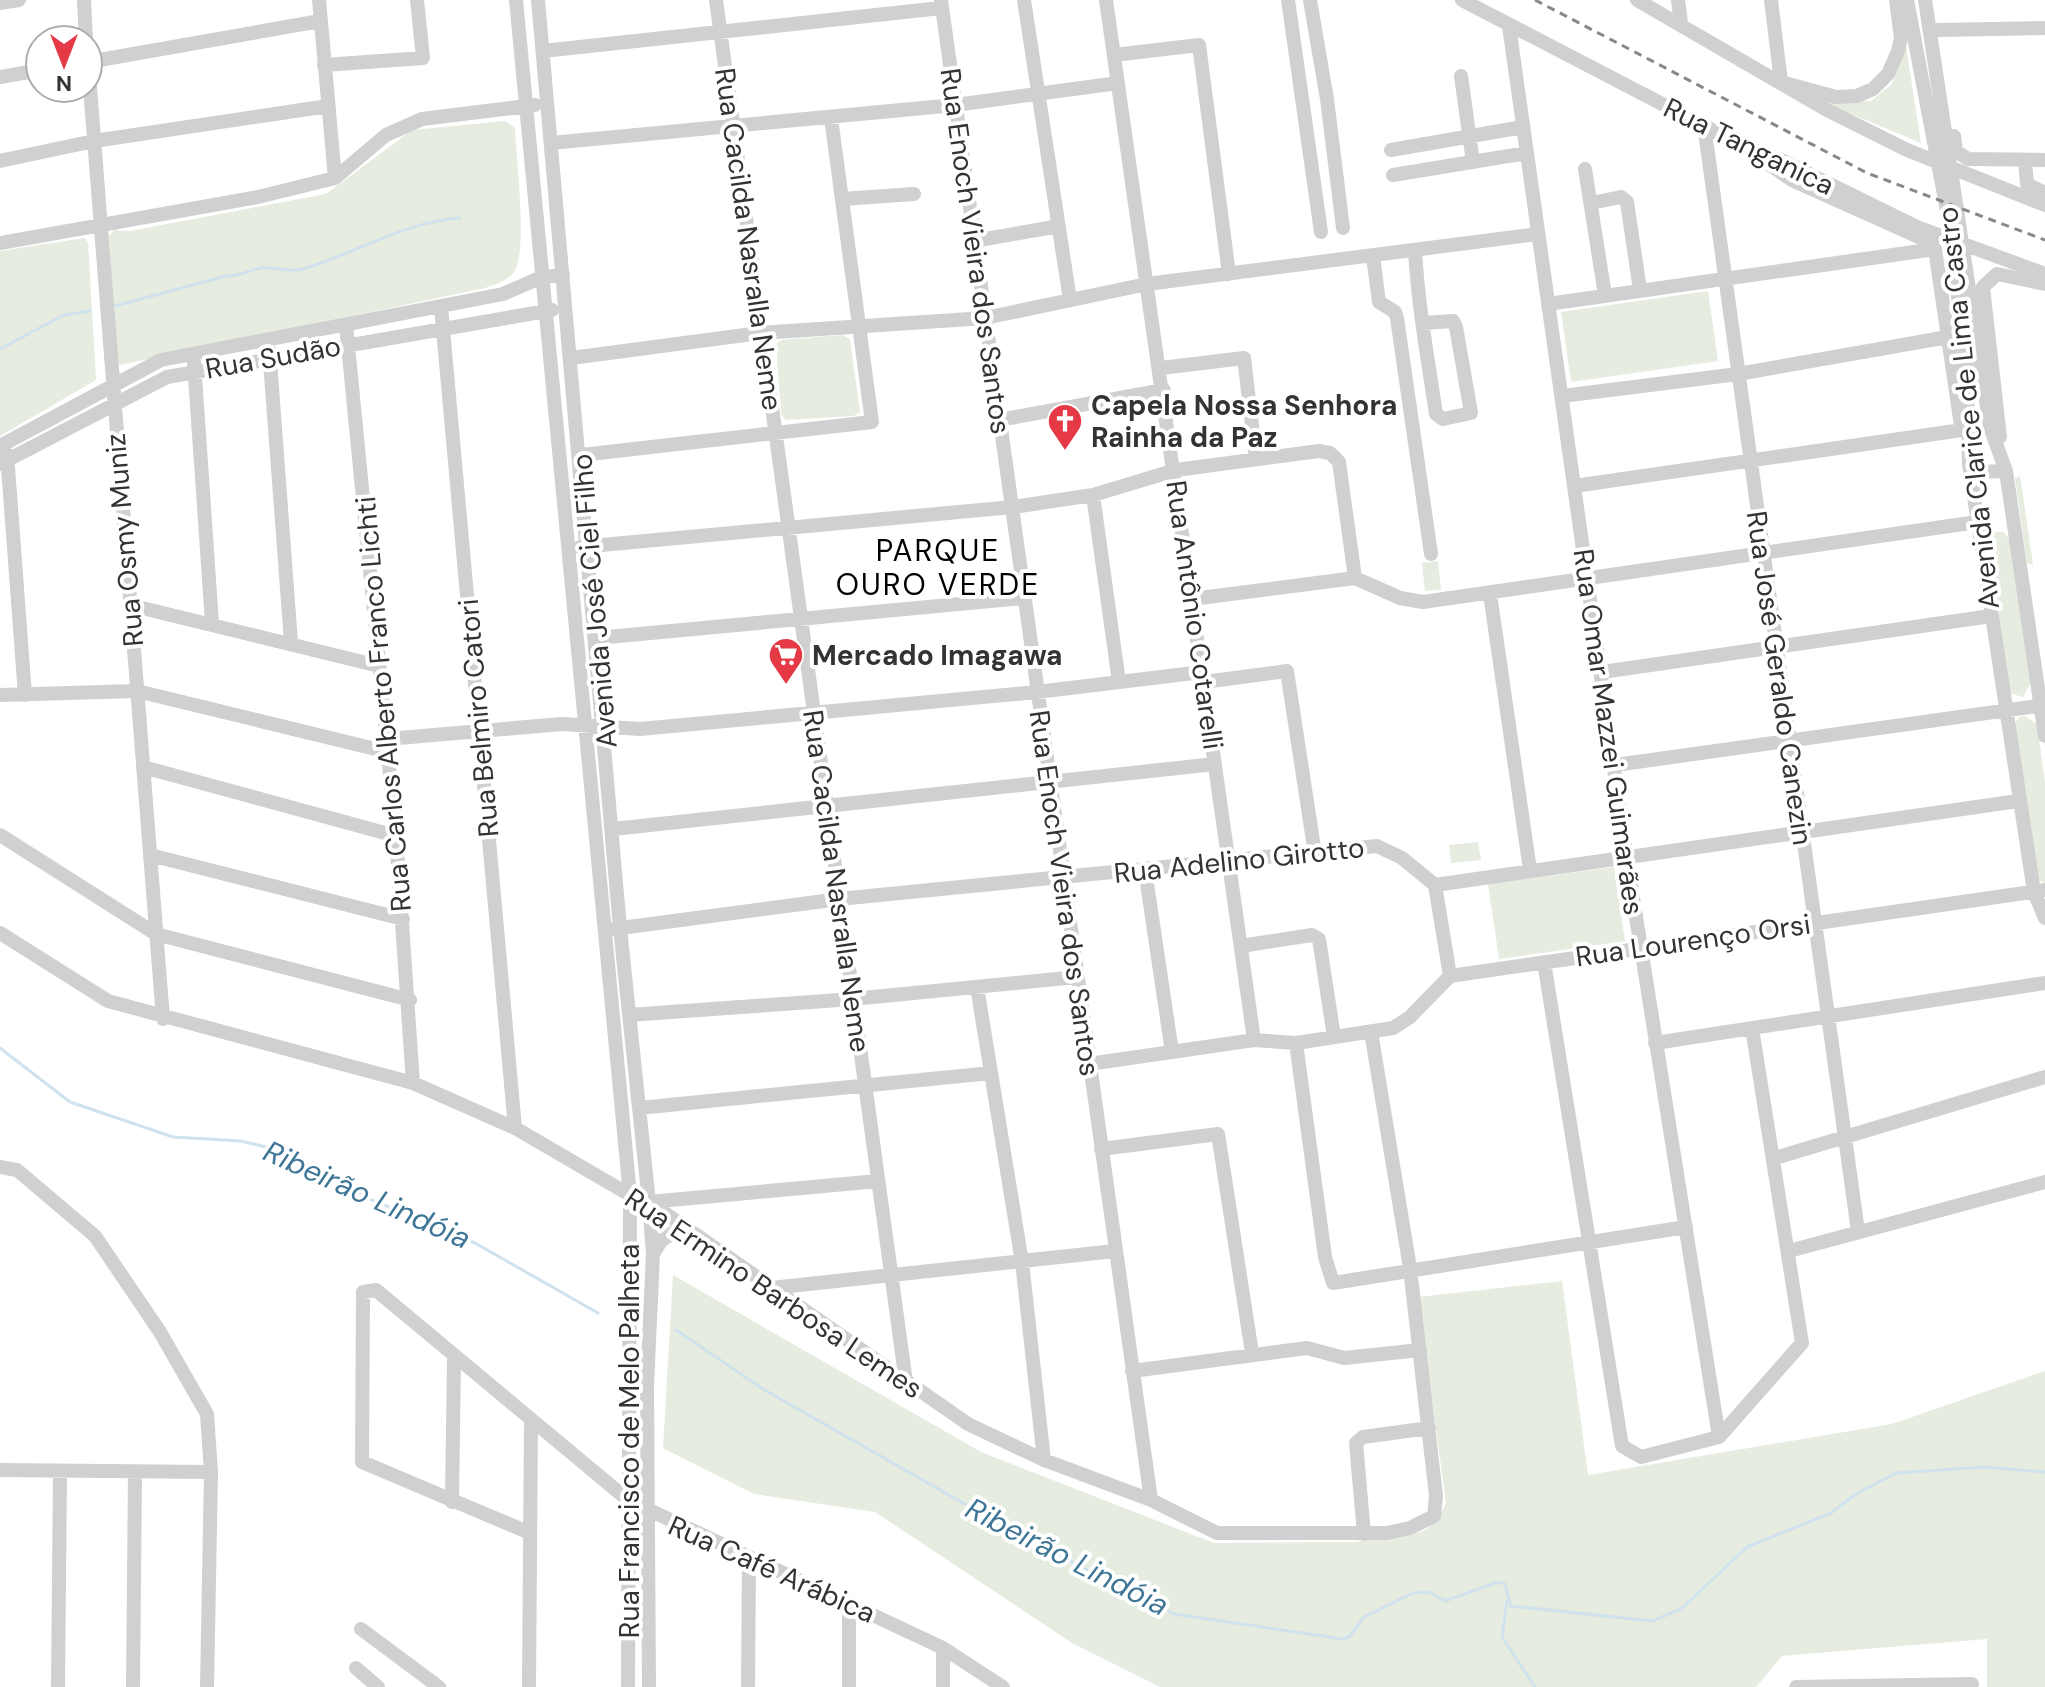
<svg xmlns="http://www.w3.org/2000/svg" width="2045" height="1687" font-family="'DM Sans',sans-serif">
  <rect width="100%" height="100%" fill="#fff"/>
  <!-- green -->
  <path fill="#e6ecdf" d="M1905,40L1921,143L1820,101H1871L1892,84Z
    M505,121L515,128C516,159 527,242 516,268C510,281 496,284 485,288L120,365L116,359L109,236L114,230L130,231L326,194L412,130Z
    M84,238L88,242L96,380L0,436V251Z
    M1708,291L1718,361L1571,382L1561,312Z
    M842,335L850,339L860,412L854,416L786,420L781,415L776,344L782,340Z
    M2020,476L2033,565L2027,563L2015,478Z
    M1989,532H2003L2010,539L2031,682L2023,697L2009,693Z
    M1438,561L1441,590L1425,591L1422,563Z
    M2025,716L2037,724L2045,782V883L2036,879L2013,725L2020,717Z
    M1478,842L1481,860L1451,863L1449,845Z
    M1614,867L1625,941L1499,959L1488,884Z
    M673,1275L981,1452L1214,1543L1353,1542L1403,1536L1424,1531L1437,1521L1446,1503L1418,1297L1562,1281L1588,1475L1892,1424L2045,1371V1687H1987V1639L1782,1656L1756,1687H1160L1072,1643L875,1512L754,1494L663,1448Z"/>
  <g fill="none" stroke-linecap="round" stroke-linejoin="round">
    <!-- stream -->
    <path stroke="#cfe2ee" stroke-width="3" d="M115,306L226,276C242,276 247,271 261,268C274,266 289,273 303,269C357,253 403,222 460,218
      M0,349L64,315L90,311
      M0,1048L70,1102L173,1137L241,1141L274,1149L372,1200L475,1243L598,1313
      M676,1330L763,1389L1021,1536L1174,1614L1343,1639L1349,1637L1364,1617L1413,1593L1429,1592L1445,1601L1498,1582L1505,1584L1511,1606L1652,1621L1681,1609L1747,1547L1831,1513L1856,1494L1896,1473L1983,1467L2045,1472
      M1507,1601L1502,1637L1535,1687"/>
    <!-- minor -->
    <path stroke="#d0d0d0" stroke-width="14" d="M84,0L86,40
      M319,0L335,178
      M516,0L630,1195L628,1687
      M538,0L620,928L649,1202L653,1254L647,1386L649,1687
      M716,0L906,1382
      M941,0L1151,1500
      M1024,0L1070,300
      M1106,0L1254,1040
      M1288,0L1321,232
      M1310,0L1327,99L1343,228
      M1462,0L1741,145L1781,160L1917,227L2045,274
      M1637,0L1825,109L1907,150L2045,205
      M1678,0L1681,23
      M1771,0L1781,82L1836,97L1857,96L1873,89L1888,74L1898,51L1901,38L1896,0
      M1907,0L1949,221L1967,373L1969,464L2034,892L2045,918
      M1925,0L1990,427L2006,471L2045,736
      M0,3L19,0
      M1509,26L1626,854L1719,1437
      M1937,30L2045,28
      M543,51L941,8
      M1114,55L1199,45L1229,274
      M88,62L163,1019
      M88,62L320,21
      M324,65L423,58L417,0
      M1461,76L1473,162
      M0,77L40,70
      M1704,125L1858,1231
      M1954,136L1956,151L1968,159L2045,160
      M551,143L955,105L1118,83
      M1391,150L1523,127
      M1761,159L1792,180L1928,241L1935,249L1961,426
      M0,161L94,141L328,106
      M2025,161L2027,184L2045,193
      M1585,169L1605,295
      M1393,175L1527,153
      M842,199L914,194
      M1591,203L1621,197L1627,202L1640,290
      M974,241L1059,226
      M0,243L258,197L335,178L386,135L422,119L535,105
      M1415,250C1418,305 1428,360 1436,414L1443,419L1471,413L1470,407L1456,327L1453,321L1423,323
      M1373,256L1379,302L1395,312L1397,318L1431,554
      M1548,304L1935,249
      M441,307L515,1128
      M346,325L396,836L413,1083
      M269,348L291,642
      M571,358L760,333L985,318L1147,284L1538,234
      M194,362L212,623
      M1161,368L1244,358L1256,459
      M1562,396L1738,374L1948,337
      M999,420L1164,390
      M2000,437L1983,287L1997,274L2045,284
      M0,446L161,360L503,294L542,277L563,275
      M7,454L25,695
      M581,455L872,422L831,118
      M0,464L167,377L552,310
      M1971,472L2006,471
      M1574,486L1962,430
      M1093,495L1119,682
      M580,547L1013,507L1093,495L1176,470L1319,451L1330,453L1339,462L1355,578
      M1490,594L1530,870
      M1192,599L1355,578L1400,598L1423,602L1977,522
      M130,605L379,666
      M597,638L1024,598
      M1602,672L1991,616
      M1204,682L1287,671L1315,854
      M0,695L137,691L388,752
      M387,739L562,724L640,729L1037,692L1202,672
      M1615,765L2045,705
      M143,767L396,836
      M613,829L1215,764
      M0,835L156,934L410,1000
      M150,855L403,919
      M1145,870L1172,1052
      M1435,885L2018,801
      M1435,885L1450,976
      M613,929L839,899L1377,846L1402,858L1435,885
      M0,933L108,1001L413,1083L515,1128L630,1195L649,1202L968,1424L1044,1460L1151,1500L1217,1533H1387L1410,1528L1434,1516L1436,1496L1410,1268L1371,1032
      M1241,946L1312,935L1319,939L1334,1037
      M1544,962L1622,1446L1641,1457L1719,1437L1802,1343L1752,1028
      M977,987L1022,1262L1044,1460
      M629,1015L853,999L1077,977
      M1296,1043L1325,1257L1333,1283L1686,1227
      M1655,1043L2045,983
      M1089,1064L1254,1040L1296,1043L1393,1028L1410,1017L1450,976L2045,890
      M639,1108L991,1073
      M1101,1149L1218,1134L1252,1353
      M1775,1158L2045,1077
      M0,1167L17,1170L95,1236L160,1332L207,1414L211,1472L207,1687
      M649,1202L878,1181
      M1789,1251L2045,1182
      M653,1254L661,1241L681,1227
      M771,1288L1115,1251
      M1132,1371L1307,1348L1344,1358L1420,1350
      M0,1470L211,1472
      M452,1502L454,1357
      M530,1533L362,1462L363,1292L376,1290L628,1500L943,1648L1003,1687
      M1364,1534L1356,1443L1363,1437L1429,1428
      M361,1629L439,1687
      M943,1648V1687
      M356,1668L378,1687
      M58,1687L60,1471
      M133,1687L135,1472
      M529,1687L531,1419
      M748,1687L749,1560
      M849,1687V1603
      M1796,1687L1972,1684"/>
    <!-- rail -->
    <path stroke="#888" stroke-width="3" stroke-dasharray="8 6" stroke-linecap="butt" d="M1535,0L1867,173L2045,240"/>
  </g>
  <!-- icons -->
  <defs>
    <symbol id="church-pin" viewBox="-11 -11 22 30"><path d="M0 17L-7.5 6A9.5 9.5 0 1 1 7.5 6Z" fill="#e63946" stroke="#fff"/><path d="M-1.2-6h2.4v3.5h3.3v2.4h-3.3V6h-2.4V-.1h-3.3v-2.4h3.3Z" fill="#fff"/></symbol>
    <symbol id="supermarket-pin" viewBox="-11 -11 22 30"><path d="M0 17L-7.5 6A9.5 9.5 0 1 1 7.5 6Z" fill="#e63946" stroke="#fff"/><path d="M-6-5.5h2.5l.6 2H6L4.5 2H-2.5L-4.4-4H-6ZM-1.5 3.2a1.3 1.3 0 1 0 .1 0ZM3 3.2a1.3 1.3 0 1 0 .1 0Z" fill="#fff"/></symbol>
  </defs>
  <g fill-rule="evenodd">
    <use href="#church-pin" x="1045" y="401" width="40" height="54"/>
    <use href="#supermarket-pin" x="766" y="635" width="40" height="54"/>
  </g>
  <g text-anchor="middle" stroke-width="8" stroke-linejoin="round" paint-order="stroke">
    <!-- street labels -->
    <g font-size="28" fill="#333" stroke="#fff">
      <text transform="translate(1749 146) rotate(26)" y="10">Rua Tanganica</text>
      <text transform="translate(749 239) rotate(82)" y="10">Rua Cacilda Nasralla Neme</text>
      <text transform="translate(976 251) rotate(82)" y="10">Rua Enoch Vieira dos Santos</text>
      <text transform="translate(273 357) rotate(-10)" y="10">Rua Sudão</text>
      <text transform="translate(1968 408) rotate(-96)" y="10">Avenida Clarice de Lima Castro</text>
      <text transform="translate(124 540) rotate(-95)" y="10">Rua Osmy Muniz</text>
      <text transform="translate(594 601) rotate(-95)" y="10">Avenida José Ciel Filho</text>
      <text transform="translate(1195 615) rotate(82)" y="10">Rua Antônio Cotarelli</text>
      <text transform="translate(1780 678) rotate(82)" y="10">Rua José Geraldo Canezin</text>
      <text transform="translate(383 704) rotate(-95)" y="10">Rua Carlos Alberto Franco Lichti</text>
      <text transform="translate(478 718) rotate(-95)" y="10">Rua Belmiro Catori</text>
      <text transform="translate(1609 732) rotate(82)" y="10">Rua Omar Mazzei Guimarães</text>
      <text transform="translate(1239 860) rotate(-6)" y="10">Rua Adelino Girotto</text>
      <text transform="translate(837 881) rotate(82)" y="10">Rua Cacilda Nasralla Neme</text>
      <text transform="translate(1065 893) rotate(82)" y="10">Rua Enoch Vieira dos Santos</text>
      <text transform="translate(1693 940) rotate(-8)" y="10">Rua Lourenço Orsi</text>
      <text transform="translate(774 1293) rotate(34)" y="10">Rua Ermino Barbosa Lemes</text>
      <text transform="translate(629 1441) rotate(-90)" y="10">Rua Francisco de Melo Palheta</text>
      <text transform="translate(772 1569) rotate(24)" y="10">Rua Café Arábica</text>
    </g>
    <!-- poi labels -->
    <g font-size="28" font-weight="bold" fill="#333" stroke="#fff" text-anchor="start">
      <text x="1091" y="415">Capela Nossa Senhora<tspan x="1091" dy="32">Rainha da Paz</tspan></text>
      <text x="812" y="665">Mercado Imagawa</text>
    </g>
    <!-- neighbourhood labels -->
    <g font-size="30" letter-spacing="2" fill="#000" stroke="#fff">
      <text x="938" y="561">PARQUE<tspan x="938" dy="34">OURO VERDE</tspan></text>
    </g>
    <!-- water labels -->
    <g font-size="30" font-style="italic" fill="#3f7597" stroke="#fff">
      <text transform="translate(367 1195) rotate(24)" y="10">Ribeirão Lindóia</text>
      <text transform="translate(1067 1557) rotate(27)" y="10">Ribeirão Lindóia</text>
    </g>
  </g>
  <!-- north arrow -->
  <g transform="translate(64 64) rotate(180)"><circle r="38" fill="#ffffff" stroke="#adadad" stroke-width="2"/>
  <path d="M0-6L14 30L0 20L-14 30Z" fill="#e63946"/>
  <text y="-12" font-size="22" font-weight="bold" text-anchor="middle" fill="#333333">N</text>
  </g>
</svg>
